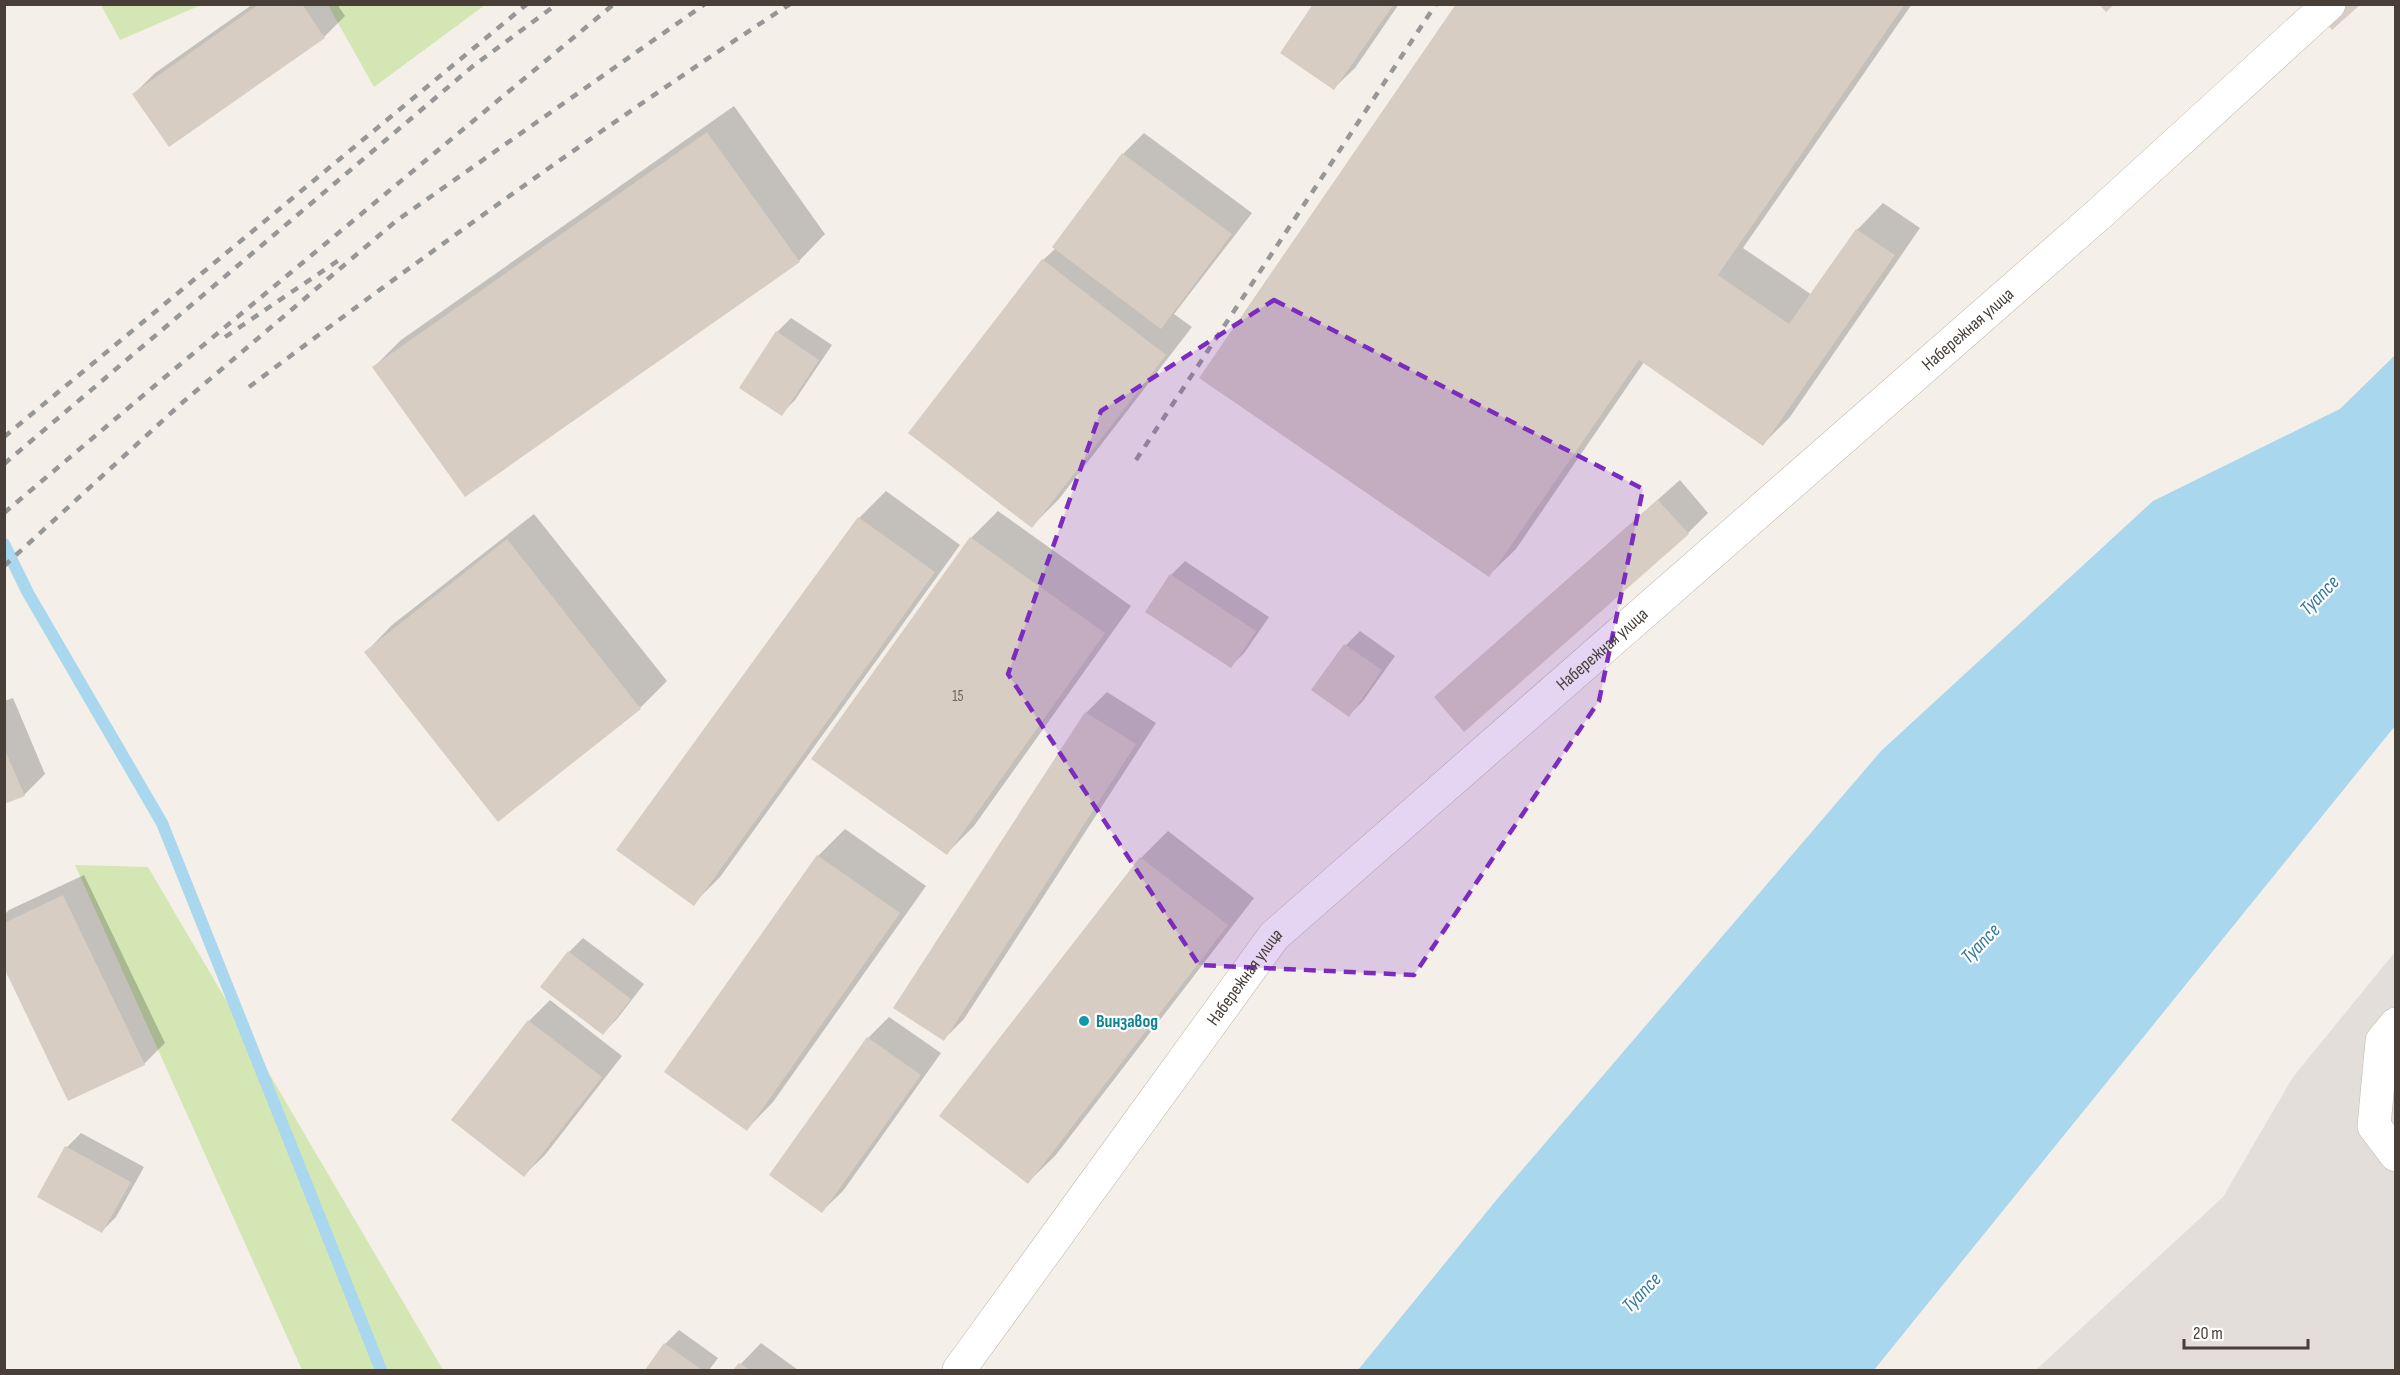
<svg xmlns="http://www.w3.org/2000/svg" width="2400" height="1375" font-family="'Sofia Sans Condensed',sans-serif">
  <rect width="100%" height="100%" fill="#f4efe9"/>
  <!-- industrial -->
  <path fill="#e3deda" d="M2395,952V1370H2036L2223,1197L2293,1077Z"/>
  <!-- green -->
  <path fill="#d4e6b4" d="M101,5H201L120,40Z
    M328,5H485L374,87Z
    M75,865L148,867L443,1370H302Z"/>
  <!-- water -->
  <path fill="#a9d7ed" d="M2395,355V726L1874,1370H1358L1498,1198L1881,751L2153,501L2340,409Z"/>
  <!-- shadow -->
  <path fill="#0003" d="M253,4H337L345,16L324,37L169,145L134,94L155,73Z
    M1315,4H1399L1355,68L1334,88Z
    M1458,4H1912L1743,248L1812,295L1857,230L1883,203L1920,228L1790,417L1763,444L1644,362L1516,549L1489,575Z
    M734,106L825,234L799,261L374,367L401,340Z
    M1144,133L1252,213L1174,314L1192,327L1059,499L1032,526L1043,260L1056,248L1123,154Z
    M791,318L832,345L795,400L781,414L777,332Z
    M1680,480L1708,513L1688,533L1436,697L1457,677Z
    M886,491L960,545L720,877L693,904L859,518Z
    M998,511L1131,606L974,826L947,853L971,538Z
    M534,514L667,681L640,708L498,820L366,652L392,625Z
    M1185,561L1269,617L1245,652L1231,666L1171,575Z
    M1360,631L1395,656L1363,701L1349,715L1313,689L1346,645Z
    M1107,692L1156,723L964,1019L944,1039L1086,713Z
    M13,698L45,774L24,795L4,803V701Z
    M845,829L926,886L773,1102L747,1129L818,856Z
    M1168,831L1254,898L1055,1156L1028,1182L1141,858Z
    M84,875L165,1043L144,1064L4,964V915L9,910Z
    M583,938L644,984L617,1019L603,1033L569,952Z
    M550,1000L622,1056L545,1155L524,1175L453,1120L529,1021Z
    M889,1017L941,1053L843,1191L822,1211L771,1175L868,1038Z
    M81,1133L144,1167L116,1217L102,1231L39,1196L67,1147Z
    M679,1330L718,1358L709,1370H646L665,1344Z
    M761,1343L798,1370H735Z"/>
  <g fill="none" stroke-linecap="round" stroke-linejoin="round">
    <!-- stream -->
    <path stroke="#a9d7ed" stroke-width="12" d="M4,544L28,593L162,823L381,1370"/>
  </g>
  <!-- building -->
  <path fill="#d8cdc2" d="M259,4H302L325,38L169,147L132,94Z
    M1313,4H1394L1334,90L1280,53Z
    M1456,4H1905L1718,275L1789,324L1856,229L1895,255L1763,446L1639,360L1489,577L1199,378Z
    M2099,4H2115L2106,12Z
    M2310,4H2361L2332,30Z
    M707,132L800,262L465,497L372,367Z
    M1122,153L1232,234L1161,329L1052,247Z
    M1042,259L1166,355L1032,528L908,433Z
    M776,331L819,360L782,416L739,388Z
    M1658,500L1689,534L1464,732L1434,697Z
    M858,517L935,572L694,906L616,850Z
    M970,537L1105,633L947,855L811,759Z
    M507,539L641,709L498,822L364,652Z
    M1170,574L1256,631L1231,668L1145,612Z
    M1344,644L1382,670L1349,717L1311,690Z
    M1085,712L1136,744L944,1041L893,1008Z
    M4,748L25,796L4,804Z
    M817,855L900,913L747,1131L664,1072Z
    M1140,857L1228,925L1028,1184L939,1116Z
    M63,895L145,1065L68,1101L4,968V923Z
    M568,951L631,999L603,1035L540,987Z
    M528,1020L602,1077L524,1177L451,1120Z
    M867,1037L921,1075L822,1213L769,1175Z
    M65,1146L131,1182L102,1233L37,1197Z
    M664,1343L702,1370H645Z
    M739,1363L750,1370H733Z"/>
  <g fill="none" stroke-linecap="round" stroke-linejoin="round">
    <defs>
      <g id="minor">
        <path d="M2396,1024L2382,1041L2374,1126L2396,1155"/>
        <path id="s1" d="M959,1370L1274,936L2099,214L2329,4"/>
      </g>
    </defs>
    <!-- minor casing -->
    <use href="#minor" stroke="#bfb6ac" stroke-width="34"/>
    <!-- minor -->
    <use href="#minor" stroke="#fff" stroke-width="33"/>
    <!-- rail -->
    <path stroke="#979797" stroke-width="4.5" stroke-dasharray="8 8" stroke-linecap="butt" d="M225,337L342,258
      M249,387C426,254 605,125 790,4
      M4,437L527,4
      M1136,460L1436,4
      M4,464L473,66L557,4
      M4,513L165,377L614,4
      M4,566L183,402L396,221L705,4"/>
  </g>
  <!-- marked area -->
  <path fill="#7b2cbf" fill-opacity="0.2" stroke="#7b2cbf" stroke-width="4.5" stroke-dasharray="12 8" stroke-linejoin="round" d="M1274,300L1643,489L1599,701L1414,975L1199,965L1008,674L1101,411Z"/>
  <!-- markers -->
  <circle fill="#0f9aa8" stroke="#fff" stroke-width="2" cx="1084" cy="1021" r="6"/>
  <g text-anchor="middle" stroke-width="4.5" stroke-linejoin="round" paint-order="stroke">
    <!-- number labels -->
    <g font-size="15" fill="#6b625a">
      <text x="958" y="701">15</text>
    </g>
    <!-- street labels -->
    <g font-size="18" fill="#473f38" stroke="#fff">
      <text dy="6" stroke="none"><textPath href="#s1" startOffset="1458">Набережная улица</textPath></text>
      <text dy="6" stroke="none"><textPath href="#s1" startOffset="972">Набережная улица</textPath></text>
      <text dy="6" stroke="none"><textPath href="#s1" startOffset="486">Набережная улица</textPath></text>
    </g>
    <!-- culture labels -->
    <g font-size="18" font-weight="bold" fill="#0d838f" stroke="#fff" text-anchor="start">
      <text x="1096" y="1027">Винзавод</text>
    </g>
    <!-- water labels -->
    <g font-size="20" font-style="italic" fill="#327a9e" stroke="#fff">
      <text transform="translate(2319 595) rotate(-46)" y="7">Туапсе</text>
      <text transform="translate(1980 943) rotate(-46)" y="7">Туапсе</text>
      <text transform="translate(1641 1292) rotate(-46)" y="7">Туапсе</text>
    </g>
  </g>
  <!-- border -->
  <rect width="2400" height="1375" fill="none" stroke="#473f38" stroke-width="12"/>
  <!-- scale -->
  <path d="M2184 1339v9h124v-9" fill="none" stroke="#473f38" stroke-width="3"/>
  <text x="2193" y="1339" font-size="18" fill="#473f38" stroke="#ffffff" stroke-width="4.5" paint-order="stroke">20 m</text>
</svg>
